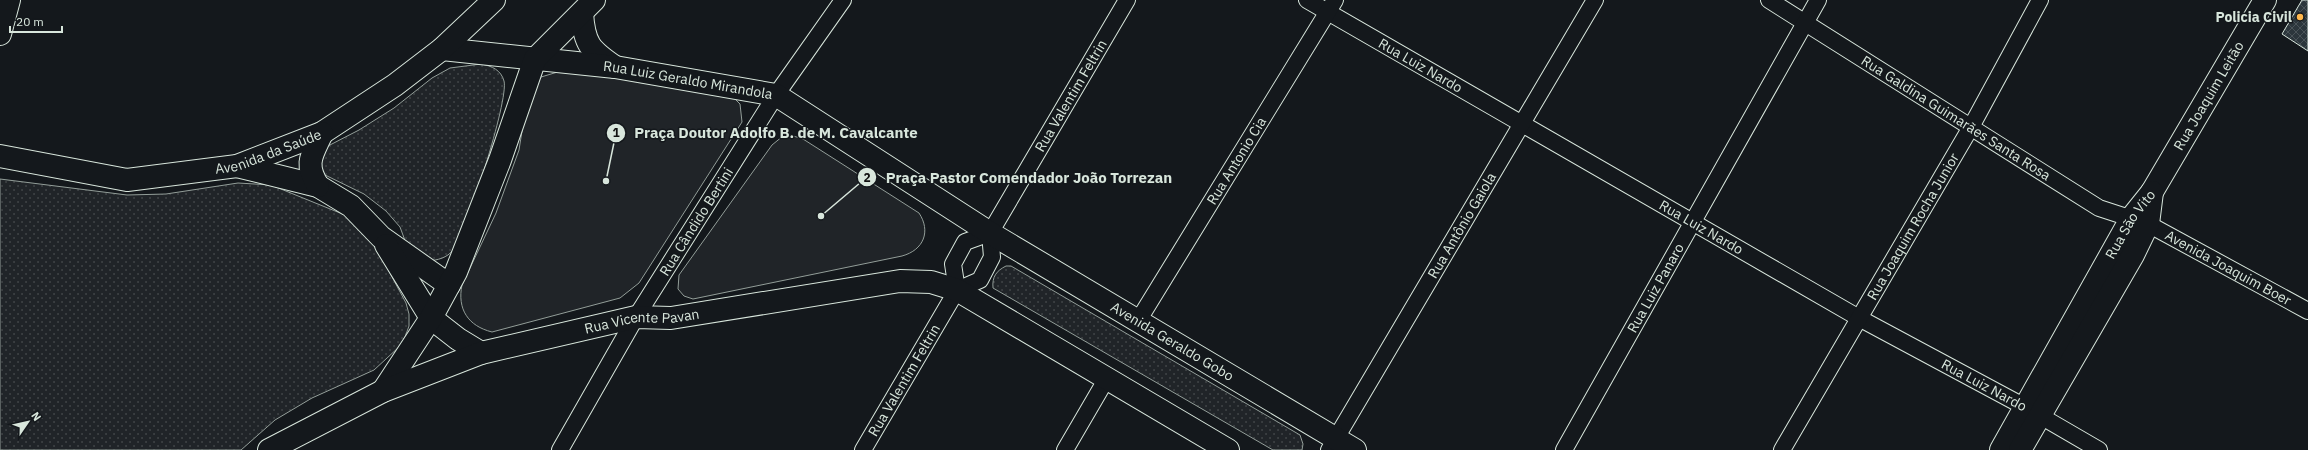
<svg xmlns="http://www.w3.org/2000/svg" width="2308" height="450" font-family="'IBM Plex Sans',sans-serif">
  <defs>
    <pattern id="grass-dots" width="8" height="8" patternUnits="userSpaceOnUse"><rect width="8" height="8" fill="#202428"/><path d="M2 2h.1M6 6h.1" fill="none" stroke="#404447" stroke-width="1.8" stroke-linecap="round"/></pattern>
    <pattern id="building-cross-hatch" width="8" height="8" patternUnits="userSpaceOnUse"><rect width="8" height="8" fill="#2c363c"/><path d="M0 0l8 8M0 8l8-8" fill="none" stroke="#4a5358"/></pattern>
  </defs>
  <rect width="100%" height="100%" fill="#14181c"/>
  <!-- grass -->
  <path fill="url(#grass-dots)" stroke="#939e99" d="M481,64C492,66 501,70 504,81C509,100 466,233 453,250C447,258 438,260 428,261L407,246L400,227L386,211L364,194L323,174L319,155L326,147L359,130L394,108L432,78L450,68Z
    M0,179L127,195L166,194L238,183L271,185L345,215L376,247L406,303L409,314V326L405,337L399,347L374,370L312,398L275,420L241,450H0Z
    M1006,266H1011L1300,435L1303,444L1302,450H1273L993,288C992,277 996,271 1006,266Z"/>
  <!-- park -->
  <path fill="#202428" stroke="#939e99" d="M561,71L727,91L740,104L742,122L639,283L620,298L492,332C468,326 457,309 462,285L496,213L519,150L528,93L541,77Z
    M790,135L803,139L919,213C931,231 924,250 902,256L693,299L684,296L678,289L679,275L772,145L783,136Z"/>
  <!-- building -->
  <path fill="url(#building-cross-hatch)" stroke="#d8e6dc" d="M2302,0H2308V51L2282,34Z"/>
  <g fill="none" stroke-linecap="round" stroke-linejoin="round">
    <defs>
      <g id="street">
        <path id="s1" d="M1307,0L1859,318L2025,407L2099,450"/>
        <path id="s2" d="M1769,0L2099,208L2148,224L2308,311"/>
        <path d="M957,290L953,264L965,242L990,233"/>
        <path id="s3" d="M1138,321L1335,0"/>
        <path id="s4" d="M560,450L636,317L776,95L843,0"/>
        <path id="s5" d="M863,450L957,290L980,280L992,257L990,233L1127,0"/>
        <path d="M1065,450L1107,378"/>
        <path id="s6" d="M1329,450L1595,0"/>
        <path id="s7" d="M1564,450L1818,0"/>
        <path id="s8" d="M1782,450L1971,127L2040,0"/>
      </g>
      <g id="secondary">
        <path d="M582,13C584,44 590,50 615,67"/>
        <path id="s9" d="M442,49L615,67L776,95L990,233L1355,450"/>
        <path id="s10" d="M0,156L127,180L237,166L322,133L395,85L442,49L494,0"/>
        <path d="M237,166L318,186L351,206L381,237L449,285"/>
        <path d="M318,186C304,163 312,155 322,133"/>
        <path d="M386,245L431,318L458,339L481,353"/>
        <path d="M383,391L431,318L456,272L500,160L535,59L594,0"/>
        <path id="s11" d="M269,450L383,391L481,353L636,317L671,318L900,281L931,282L957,290L1228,450"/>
        <path id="s12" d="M2001,450L2132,217L2152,192L2265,0"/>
        <path d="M2020,450L2133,255L2148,224L2152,192"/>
      </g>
      <path id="primary" d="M0,34L9,0"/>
    </defs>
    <!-- street casing -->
    <use href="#street" stroke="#d8e6dc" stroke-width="18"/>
    <!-- secondary casing -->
    <use href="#secondary" stroke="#d8e6dc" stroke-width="24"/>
    <!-- primary casing -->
    <use href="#primary" stroke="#d8e6dc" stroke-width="24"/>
    <!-- street -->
    <use href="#street" stroke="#14181c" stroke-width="16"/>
    <!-- secondary -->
    <use href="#secondary" stroke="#14181c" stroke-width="22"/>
    <!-- primary -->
    <use href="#primary" stroke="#14181c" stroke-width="22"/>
  </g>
  <!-- markers -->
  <circle fill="#ffb74d" stroke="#14181c" stroke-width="1.5" cx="2300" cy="17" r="4"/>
  <g text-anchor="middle" stroke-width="3" stroke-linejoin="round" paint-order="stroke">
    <!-- poi labels -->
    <g font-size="14" font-weight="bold" fill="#d8e6dc" stroke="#14181c" text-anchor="end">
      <text x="2292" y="22">Policia Civil</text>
    </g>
    <!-- street labels -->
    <g font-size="14" fill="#d8e6dc" stroke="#14181c">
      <text dy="5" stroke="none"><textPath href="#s1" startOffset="131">Rua Luiz Nardo</textPath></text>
      <text dy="5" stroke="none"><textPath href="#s9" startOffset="248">Rua Luiz Geraldo Mirandola</textPath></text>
      <text dy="5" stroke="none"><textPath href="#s5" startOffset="420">Rua Valentim Feltrin</textPath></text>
      <text dy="5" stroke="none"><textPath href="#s12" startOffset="411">Rua Joaquim Leitão</textPath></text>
      <text dy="5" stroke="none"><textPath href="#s2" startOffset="221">Rua Galdina Guimarães Santa Rosa</textPath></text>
      <text dy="5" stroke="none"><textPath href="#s10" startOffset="274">Avenida da Saúde</textPath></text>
      <text dy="5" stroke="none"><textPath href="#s3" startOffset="188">Rua Antonio Cia</textPath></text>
      <text dy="5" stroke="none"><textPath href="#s4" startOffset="266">Rua Cândido Bertini</textPath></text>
      <text dy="5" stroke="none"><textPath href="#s6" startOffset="261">Rua Antônio Gaiola</textPath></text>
      <text dy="5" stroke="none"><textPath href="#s8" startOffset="259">Rua Joaquim Rocha Junior</textPath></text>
      <text dy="5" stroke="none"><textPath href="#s1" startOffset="455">Rua Luiz Nardo</textPath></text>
      <text dy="5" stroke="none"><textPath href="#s12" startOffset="260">Rua São Vito</textPath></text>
      <text dy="5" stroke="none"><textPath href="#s2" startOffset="533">Avenida Joaquim Boer</textPath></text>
      <text dy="5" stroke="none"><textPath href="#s7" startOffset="186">Rua Luiz Panaro</textPath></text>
      <text dy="5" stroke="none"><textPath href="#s11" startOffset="398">Rua Vicente Pavan</textPath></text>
      <text dy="5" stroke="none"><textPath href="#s9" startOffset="804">Avenida Geraldo Gobo</textPath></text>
      <text dy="5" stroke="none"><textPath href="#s5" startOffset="81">Rua Valentim Feltrin</textPath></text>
      <text dy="5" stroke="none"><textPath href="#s1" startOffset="779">Rua Luiz Nardo</textPath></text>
    </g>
  </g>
  <!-- callouts -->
  <path fill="none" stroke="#d8e6dc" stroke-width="1.5" d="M606 181L616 133M821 216L867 177"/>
  <g fill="#d8e6dc" stroke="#14181c" stroke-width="1.5">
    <circle cx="606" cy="181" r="4"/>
    <circle cx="821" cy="216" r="4"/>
    <circle cx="616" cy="133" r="10"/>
    <circle cx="867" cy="177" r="10"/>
  </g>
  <g font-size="12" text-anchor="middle" font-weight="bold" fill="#111">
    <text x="616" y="137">1</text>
    <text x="867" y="182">2</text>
  </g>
  <g font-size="15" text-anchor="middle" font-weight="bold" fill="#d8e6dc" stroke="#14181c" stroke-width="3" stroke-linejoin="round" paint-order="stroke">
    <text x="776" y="138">Praça Doutor Adolfo B. de M. Cavalcante</text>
    <text x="1029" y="183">Praça Pastor Comendador João Torrezan</text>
  </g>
  <!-- north arrow -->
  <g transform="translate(28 422) rotate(56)" stroke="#14181c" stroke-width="3" paint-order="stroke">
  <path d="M0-3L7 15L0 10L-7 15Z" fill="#d8e6dc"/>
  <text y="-6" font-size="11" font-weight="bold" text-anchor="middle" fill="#d8e6dc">N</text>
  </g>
  <!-- scale -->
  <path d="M10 26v6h52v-6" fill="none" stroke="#d8e6dc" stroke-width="2"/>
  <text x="16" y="26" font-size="12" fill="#d8e6dc" stroke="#14181c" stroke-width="3" paint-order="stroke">20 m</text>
</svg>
